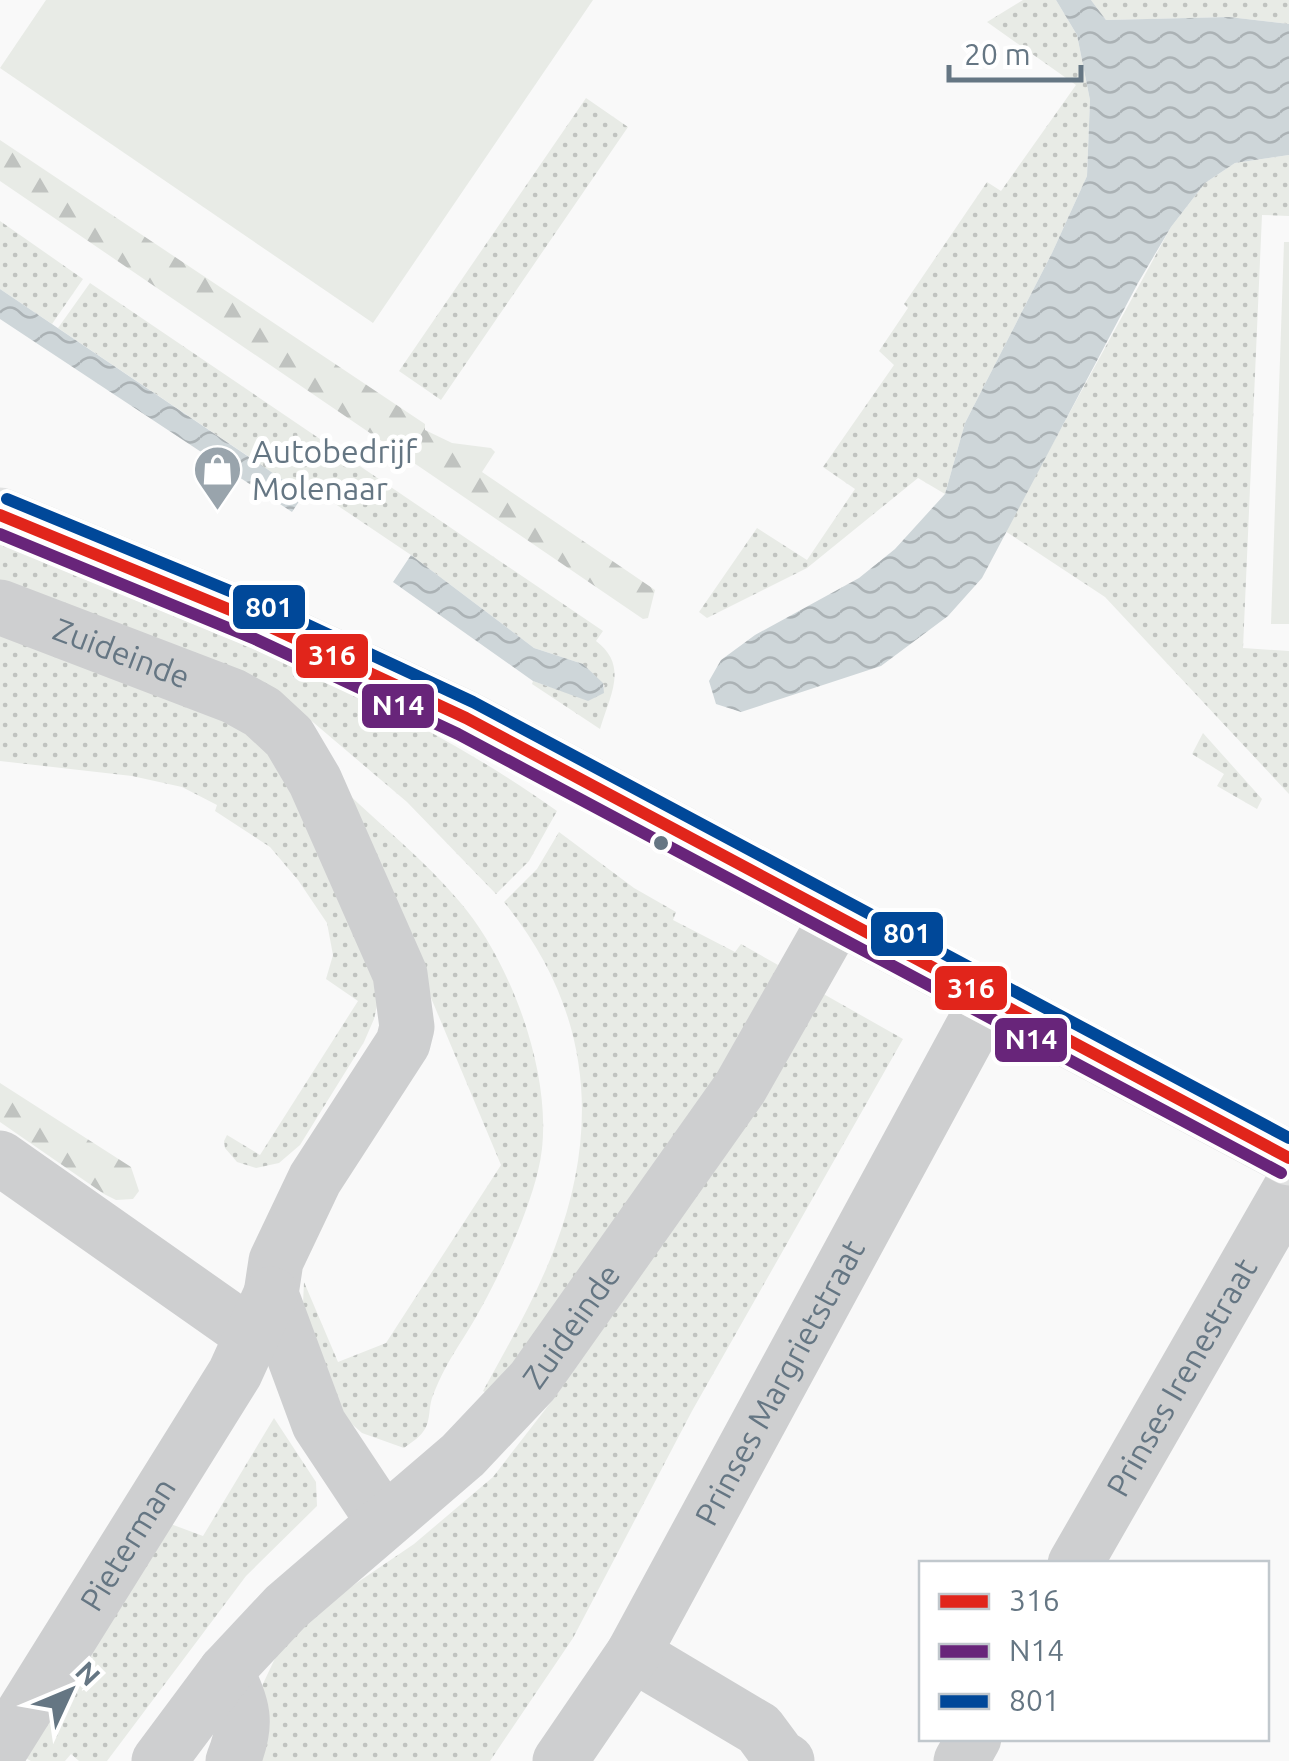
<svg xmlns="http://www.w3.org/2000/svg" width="1289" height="1761" font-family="Ubuntu,sans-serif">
  <defs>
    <pattern id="grass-dots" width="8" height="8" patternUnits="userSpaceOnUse" patternTransform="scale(2.5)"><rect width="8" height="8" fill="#e8ebe6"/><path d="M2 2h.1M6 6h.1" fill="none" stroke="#c0c3c0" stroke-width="1.8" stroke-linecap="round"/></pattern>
    <pattern id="forest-firs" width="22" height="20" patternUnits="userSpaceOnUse" patternTransform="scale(2.5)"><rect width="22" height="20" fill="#e8ebe6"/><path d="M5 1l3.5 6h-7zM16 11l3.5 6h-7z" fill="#c0c3c0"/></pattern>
    <pattern id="water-waves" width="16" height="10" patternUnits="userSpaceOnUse" patternTransform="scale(2.5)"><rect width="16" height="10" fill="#ced6d9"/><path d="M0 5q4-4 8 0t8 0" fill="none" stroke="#abb2b5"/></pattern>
  </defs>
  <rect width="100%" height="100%" fill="#f9f9f9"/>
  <!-- grass -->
  <path fill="url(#grass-dots)" d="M1023,0H1056L1077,35L1090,100L1087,176L1052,253L965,423L945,494L918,478L807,568L707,618L699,612L757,528L807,560L855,489L823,467L894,365L879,351L908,308L904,304L987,182L1001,191L1076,85L987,22Z
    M1091,0H1289V24L1229,17L1106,20Z
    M586,98L628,127L441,400L399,371Z
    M1289,155V216L1262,215L1243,648L1289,651V794L1105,597L1005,531L1171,227L1205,183L1235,163Z
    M0,221L83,279L52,324L0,289Z
    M90,283L603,631L596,641C629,666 610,695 600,729L532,684L533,681L588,700L605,686L583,664L534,648L411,555L310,487L304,494L58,328Z
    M0,539C188,620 390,692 557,811L529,861L496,894L407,802L294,706L0,588Z
    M0,622L103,663L268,742L369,949L378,1001L374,1019L364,1042L300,1145L279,1163L256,1168L237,1162L225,1148L224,1141L227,1135L260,1155L358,1001L326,979L333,955L327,923L298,880L270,847L215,811L217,805L182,787L132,776L0,761Z
    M1203,733L1262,799L1257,809L1217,786L1224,774L1192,754Z
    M344,790C382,826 425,861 459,901C513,963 559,1089 538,1171C526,1221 492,1293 464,1337C451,1357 440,1376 432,1398C429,1407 430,1419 426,1427C421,1437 412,1442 404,1448L362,1433L346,1419L302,1326L304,1282L338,1362L386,1343L501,1165Z
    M559,832L634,888L676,912L673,920L735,952L741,944L778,965L733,1056L505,1375L488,1394L483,1391C509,1344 536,1297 555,1247C602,1123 589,1006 504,902L537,869Z
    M820,992L903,1039L692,1411L573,1638L490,1761H257L260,1690L289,1629L414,1544L493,1477L558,1393Z
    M274,1418L316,1482L317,1506L246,1576L107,1761H79L71,1754L65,1761H31L22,1756L168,1523L203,1536Z"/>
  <!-- forest -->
  <path fill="url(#forest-firs)" d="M0,140L425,424V430L452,443L491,448L495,452L482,472L655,590L648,618L643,619L0,181Z
    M0,1083L131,1167L139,1191L133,1199L116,1200L104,1194L0,1122Z"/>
  <!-- garden -->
  <path fill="#e8ebe6" d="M46,0H593L373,323L0,68Z
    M1284,242H1289V624H1271Z"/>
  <!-- water -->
  <path fill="url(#water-waves)" d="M1056,0H1091L1106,20L1229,17L1289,24V155L1235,163L1205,183L1171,227L1138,283L982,578L948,616L881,666L741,712L716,704L709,681L721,660L755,635L859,578L895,549L945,494L965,423L1052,253L1087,176L1090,100L1077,35Z
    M0,289L304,494L292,512L0,319Z
    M411,555L534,648L583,664L603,683L604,693L588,701L533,681L393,582Z"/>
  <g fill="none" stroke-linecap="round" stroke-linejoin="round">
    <!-- minor -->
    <g stroke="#cecfd0" stroke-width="55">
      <path id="s1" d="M0,607L233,696L262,712L289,737L315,781L400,974L407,1027L403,1043L315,1179L276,1261L271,1294L319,1424L384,1522"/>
      <path d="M0,1158L252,1335"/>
      <path id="s2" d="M1075,1564L1289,1191"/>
      <path d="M633,1654L759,1729L779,1756L787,1761"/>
      <path d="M226,1671C243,1707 249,1722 233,1761"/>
      <path id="s3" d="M0,1750L235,1373L271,1294"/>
      <path id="s4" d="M159,1761L226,1671L286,1607L463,1455L533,1381L740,1088L837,917"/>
      <path id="s5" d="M560,1761L633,1654L988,999"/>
      <path d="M961,1761L974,1738"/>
    </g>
    <!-- major -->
    <path stroke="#e1e2e2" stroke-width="55" d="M0,515L262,623L466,718L1289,1158"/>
    <defs>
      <path id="bus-1" d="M0,515L262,623L466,718L1289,1158"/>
      <path id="bus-2" d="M0,534L255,639L458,734L1281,1173"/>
      <path id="bus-3" d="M7,499L269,607L473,702L1289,1138"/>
    </defs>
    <!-- bus-1 casing -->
    <use href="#bus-1" stroke="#fff" stroke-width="20"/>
    <!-- bus-2 casing -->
    <use href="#bus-2" stroke="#fff" stroke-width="20"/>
    <!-- bus-3 casing -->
    <use href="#bus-3" stroke="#fff" stroke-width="20"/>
    <!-- bus-1 -->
    <use href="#bus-1" stroke="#e1251b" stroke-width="12"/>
    <!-- bus-2 -->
    <use href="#bus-2" stroke="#68257a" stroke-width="12"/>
    <!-- bus-3 -->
    <use href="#bus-3" stroke="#004899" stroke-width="12"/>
  </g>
  <!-- icons -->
  <defs>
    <symbol id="shop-pin" viewBox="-11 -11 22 30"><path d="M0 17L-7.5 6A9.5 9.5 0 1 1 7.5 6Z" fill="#99a4ac" stroke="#fff"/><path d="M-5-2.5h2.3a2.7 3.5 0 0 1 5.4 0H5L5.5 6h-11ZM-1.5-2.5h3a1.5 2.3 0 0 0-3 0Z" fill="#fff"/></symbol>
  </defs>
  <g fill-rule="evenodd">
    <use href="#shop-pin" x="190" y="442" width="55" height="75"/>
  </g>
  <!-- markers -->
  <circle fill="#657683" stroke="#fff" stroke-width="4" cx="661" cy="843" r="9"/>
  <g text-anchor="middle" stroke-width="10" stroke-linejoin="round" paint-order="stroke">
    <!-- poi labels -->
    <g font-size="32" fill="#657683" stroke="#fff" text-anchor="start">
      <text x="252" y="463">Autobedrijf<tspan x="252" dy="37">Molenaar</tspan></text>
    </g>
    <!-- street labels -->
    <g font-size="32" fill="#657683" stroke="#fff">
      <text dy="11" stroke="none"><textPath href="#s1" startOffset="130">Zuideinde</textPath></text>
      <text dy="11" stroke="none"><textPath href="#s4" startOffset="602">Zuideinde</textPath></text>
      <text dy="11" stroke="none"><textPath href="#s2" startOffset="215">Prinses Irenestraat</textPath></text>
      <text dy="11" stroke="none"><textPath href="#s5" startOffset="438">Prinses Margrietstraat</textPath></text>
      <text dy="11" stroke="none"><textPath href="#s3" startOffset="242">Pieterman</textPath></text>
    </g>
  </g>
  <g stroke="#fff" stroke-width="4">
    <rect x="231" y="583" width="76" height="48" rx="10" fill="#004899"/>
    <rect x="294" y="632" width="76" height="48" rx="10" fill="#e1251b"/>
    <rect x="360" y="682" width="76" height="48" rx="10" fill="#68257a"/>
    <rect x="869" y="910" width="76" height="48" rx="10" fill="#004899"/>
    <rect x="933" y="964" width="76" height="48" rx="10" fill="#e1251b"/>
    <rect x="993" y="1016" width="76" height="48" rx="10" fill="#68257a"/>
  </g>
  <g font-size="28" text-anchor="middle" font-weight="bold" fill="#fff">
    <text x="269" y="617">801</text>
    <text x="332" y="665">316</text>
    <text x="398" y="715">N14</text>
    <text x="907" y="943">801</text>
    <text x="971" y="998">316</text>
    <text x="1031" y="1049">N14</text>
  </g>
  <!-- legend -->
  <rect x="919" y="1561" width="350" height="180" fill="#ffffff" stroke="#c1c8cd" stroke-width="2.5"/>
  <rect x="939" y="1594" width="50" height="15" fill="#e1251b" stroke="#c1c8cd" stroke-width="2.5"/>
  <text x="1009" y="1611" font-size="30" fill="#657683">316</text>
  <rect x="939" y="1644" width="50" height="15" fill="#68257a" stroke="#c1c8cd" stroke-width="2.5"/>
  <text x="1009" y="1661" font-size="30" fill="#657683">N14</text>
  <rect x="939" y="1694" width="50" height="15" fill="#004899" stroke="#c1c8cd" stroke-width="2.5"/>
  <text x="1009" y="1711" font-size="30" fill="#657683">801</text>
  <!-- north arrow -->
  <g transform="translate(70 1691) rotate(46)" stroke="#ffffff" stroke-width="8" paint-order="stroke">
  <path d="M0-8L18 38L0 25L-18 38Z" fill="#657683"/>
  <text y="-15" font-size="28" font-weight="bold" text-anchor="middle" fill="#657683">N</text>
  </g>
  <!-- scale -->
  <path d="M949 65v15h132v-15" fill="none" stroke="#657683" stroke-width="5"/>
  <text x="964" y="65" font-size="30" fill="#657683" stroke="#ffffff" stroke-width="8" paint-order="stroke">20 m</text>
</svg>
